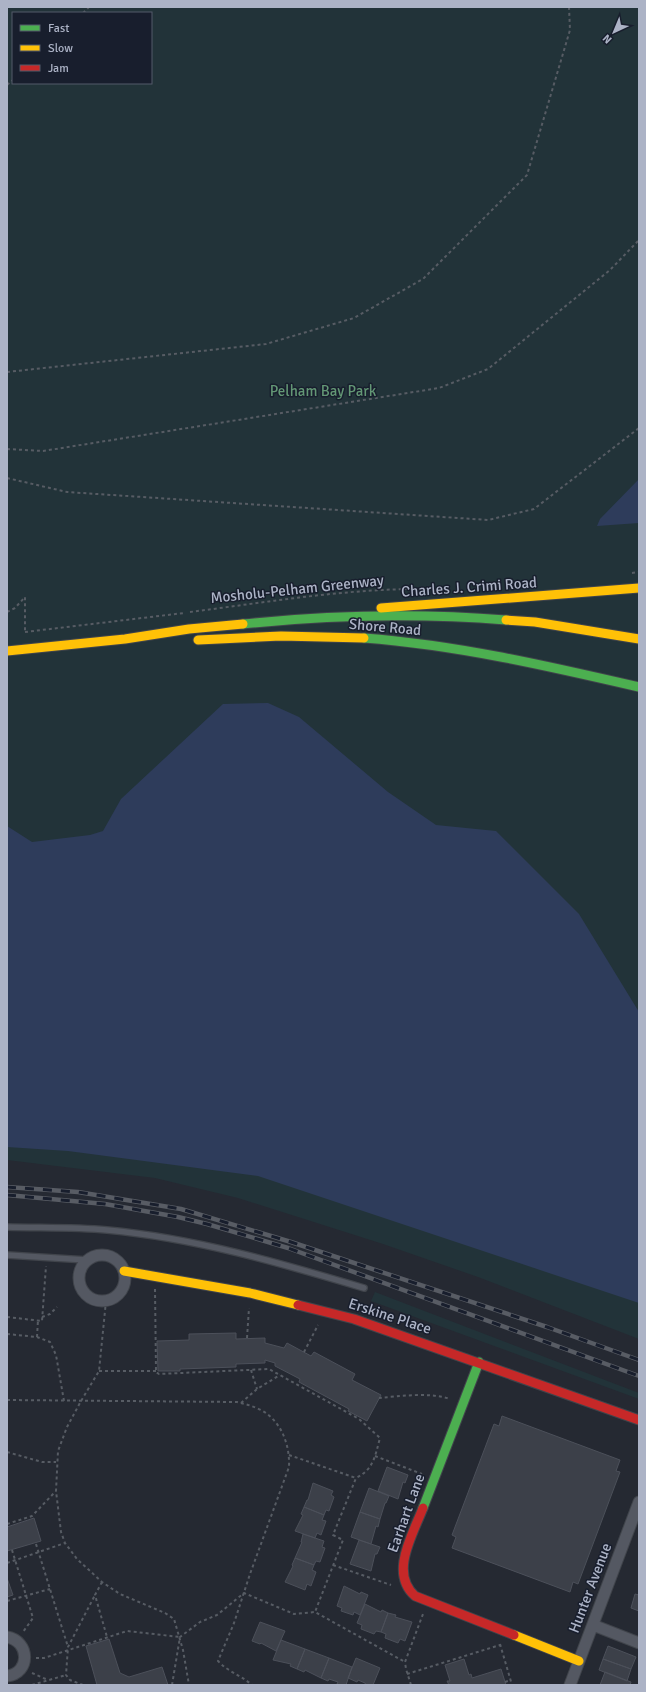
<svg xmlns="http://www.w3.org/2000/svg" width="646" height="1692" font-family="Signika,sans-serif">
  <rect width="100%" height="100%" fill="#252932"/>
  <!-- green -->
  <path fill="#223339" fill-rule="evenodd" d="M7,7H639V1339L478,1277L383,1244L238,1198L155,1178L7,1160ZM13,13H151V83H13Z
    M375,1292L639,1393V1399L371,1301Z"/>
  <!-- water -->
  <path fill="#2e3c5b" d="M639,479V523L597,526L600,519Z
    M268,703L299,717L388,792L436,825L496,831L579,914L639,1012V1303L258,1176L68,1151L7,1147V826L32,842L90,835L103,831L121,799L223,704Z"/>
  <!-- building -->
  <path fill="#3c4049" stroke="#4c505a" d="M236,1333V1339L265,1338V1343L284,1348L287,1343L311,1356L314,1352L355,1374L352,1380L381,1395L367,1421L348,1411L349,1409L299,1382L300,1379L275,1366V1363L265,1360V1363L236,1364V1367L180,1369V1371H158L157,1341L189,1340V1334Z
    M502,1416L620,1460L616,1471L620,1472L578,1584L573,1582L570,1592L452,1548L456,1537L452,1535L494,1424L499,1426Z
    M387,1467L408,1475L405,1483L403,1482L398,1499L378,1491Z
    M313,1483L333,1491L331,1495L334,1497L329,1511L326,1510L324,1515L304,1507L307,1500H308Z
    M369,1488L389,1496L386,1503H385L380,1519L360,1512Z
    M304,1507L324,1515L322,1520L326,1521L321,1535L317,1533L315,1538L295,1531L303,1515L301,1514Z
    M360,1512L380,1519L378,1527L376,1526L371,1544L351,1537Z
    M34,1518L41,1541L7,1551V1527Z
    M303,1534L324,1541L322,1547L325,1548L320,1562L316,1561L314,1565L295,1558L302,1542H301Z
    M359,1540L380,1547L377,1554H375L371,1571L350,1564Z
    M295,1558L314,1565L312,1570L316,1572L311,1586L307,1584L305,1590L285,1582L293,1566L292,1565Z
    M7,1578L13,1595L7,1597Z
    M344,1586L360,1594L361,1592L368,1595L360,1615L354,1612L353,1615L341,1611L342,1608L337,1606Z
    M635,1594L639,1595V1611L631,1608Z
    M365,1604L381,1612L382,1610L388,1613L381,1632L376,1631L374,1634L361,1629L362,1625L357,1623Z
    M388,1613L396,1615L395,1617L412,1622L405,1641L400,1639L398,1643L385,1638L386,1634L381,1632Z
    M260,1622L285,1631L276,1651L261,1643L260,1644L252,1641Z
    M109,1639L120,1673L129,1677L162,1667L168,1685H97L86,1646Z
    M281,1640L305,1649L297,1669L290,1666L291,1664L273,1660Z
    M608,1646L636,1657L631,1669L603,1659Z
    M305,1649L329,1658L321,1678L305,1670L304,1672L297,1669Z
    M329,1658L352,1667L346,1685H340L337,1684L338,1682L329,1679L328,1681L321,1678Z
    M356,1658L380,1668L373,1685H366L365,1683L358,1680L357,1682L348,1678Z
    M464,1659L469,1675L471,1674L472,1678L501,1669L506,1685H449L447,1681H450L445,1665Z
    M603,1659L631,1669L627,1681L599,1670Z
    M605,1672L631,1682L630,1685H600Z"/>
  <g fill="none" stroke-linecap="round" stroke-linejoin="round">
    <defs>
      <path id="lane" d="M7,1227C40,1228 74,1227 107,1230C195,1238 280,1263 364,1288
        M7,1255L87,1260"/>
      <path id="street" d="M79 1278a23 23 0 1 1 46 0a23 23 0 1 1-46 0Z
        M593,1625L639,1643
        M7,1637C30,1641 31,1673 7,1676
        M570,1685L639,1502"/>
      <path id="fast" d="M243,624C330,615 418,613 506,620
        M364,638C457,645 548,666 639,687
        M423,1508L479,1362"/>
      <path id="slow" d="M381,608L639,588
        M506,620L535,622L639,639
        M198,640L281,636L364,638
        M7,651L125,639L189,629L243,624
        M124,1271L250,1293L298,1305
        M514,1635L579,1661"/>
      <path id="jam" d="M298,1305L354,1319L639,1420
        M423,1508C413,1534 389,1573 415,1596L514,1635"/>
    </defs>
    <!-- lane casing -->
    <use href="#lane" stroke="#40444b" stroke-width="8"/>
    <!-- street casing -->
    <use href="#street" stroke="#40444b" stroke-width="13"/>
    <!-- fast casing -->
    <use href="#fast" stroke="#40444b" stroke-width="11"/>
    <!-- slow casing -->
    <use href="#slow" stroke="#40444b" stroke-width="11"/>
    <!-- jam casing -->
    <use href="#jam" stroke="#40444b" stroke-width="11"/>
    <!-- path -->
    <path stroke="#575c64" stroke-width="2" stroke-dasharray="3 3" stroke-linecap="butt" d="M83,13L89,7
      M7,85L13,80
      M7,372L266,344L354,318L423,279L527,175L570,30L569,7
      M7,449L43,451L439,388L488,369L610,270L639,240
      M7,478L67,492L488,520L534,509L639,428
      M632,573L639,572
      M7,612L15,608L25,597V632
      M190,612C269,602 349,588 428,589
      M25,632L184,613
      M155,1289L156,1372L159,1374L269,1369L359,1419L380,1438C375,1456 374,1469 356,1478L333,1535L343,1540L315,1612
      M106,1301L99,1371L81,1401L67,1427L58,1451L56,1491L61,1532L65,1543L77,1559L102,1582L120,1594L165,1613L174,1619L183,1650L189,1685
      M7,1317L42,1321L46,1266
      M42,1317L50,1314L57,1307
      M7,1334L37,1337L50,1342L56,1355L64,1401
      M37,1337L38,1320
      M247,1338L249,1308
      M304,1352L318,1325
      M251,1370L257,1389
      M99,1371H158
      M379,1398C400,1396 430,1392 450,1399
      M7,1400L237,1402C245,1404 253,1406 261,1410C281,1421 290,1444 289,1467L250,1574L234,1623L218,1661C228,1672 241,1675 252,1685
      M241,1403L257,1389L280,1375
      M7,1452L42,1462H56
      M289,1455L356,1478
      M375,1456L422,1474
      M7,1524L32,1516L56,1491
      M36,1544L68,1647
      M12,1550L33,1618L23,1632
      M7,1563L65,1543
      M333,1565L391,1585
      M102,1582L95,1595L107,1637
      M7,1601L50,1589
      M500,1644L512,1685
      M36,1658H44L127,1631L180,1637
      M32,1673L48,1680
      M407,1674L500,1645
      M505,1682L511,1680
      M32,1685L66,1675
      M83,1685L70,1680L66,1675L68,1647L95,1595
      M172,1685L180,1637L200,1622L217,1615L244,1593L294,1614L315,1612L405,1662
      M411,1685L406,1669L405,1662L423,1614"/>
    <!-- lane -->
    <use href="#lane" stroke="#545862" stroke-width="5.5"/>
    <!-- street -->
    <use href="#street" stroke="#545862" stroke-width="11"/>
    <!-- fast -->
    <use href="#fast" stroke="#4caf50" stroke-width="9"/>
    <!-- slow -->
    <use href="#slow" stroke="#ffc107" stroke-width="9"/>
    <!-- jam -->
    <use href="#jam" stroke="#c62828" stroke-width="9"/>
    <defs>
      <path id="rail" d="M7,1187L78,1192L181,1209L291,1242L547,1327L639,1360
        M7,1195L105,1204L178,1217L207,1224L288,1248L639,1376"/>
    </defs>
    <!-- rail casing -->
    <use href="#rail" stroke="#585c64" stroke-width="4.5"/>
    <!-- rail -->
    <use href="#rail" stroke="#181e2d" stroke-width="3" stroke-dasharray="9" stroke-linecap="butt"/>
  </g>
  <g text-anchor="middle" stroke-width="3" stroke-linejoin="round" paint-order="stroke">
    <!-- park labels -->
    <g font-size="15" fill="#639775" stroke="#181e2d">
      <text x="323" y="396">Pelham Bay Park</text>
    </g>
    <!-- street labels -->
    <g font-size="15" fill="#acb3c6" stroke="#181e2d">
      <text transform="translate(469 587) rotate(-4)" y="5">Charles J. Crimi Road</text>
      <text transform="translate(297 589) rotate(-6)" y="5">Mosholu-Pelham Greenway</text>
      <text transform="translate(385 627) rotate(5)" y="5">Shore Road</text>
      <text transform="translate(390 1316) rotate(18)" y="5">Erskine Place</text>
      <text transform="translate(406 1513) rotate(-70)" y="5">Earhart Lane</text>
      <text transform="translate(590 1588) rotate(-69)" y="5">Hunter Avenue</text>
    </g>
  </g>
  <!-- border -->
  <rect width="646" height="1692" fill="none" stroke="#acb3c6" stroke-width="16"/>
  <!-- legend -->
  <rect x="12" y="12" width="140" height="72" fill="#181e2d" stroke="#535a6a"/>
  <rect x="20" y="25" width="20" height="6" fill="#4caf50" stroke="#535a6a"/>
  <text x="48" y="32" font-size="12" fill="#acb3c6">Fast</text>
  <rect x="20" y="45" width="20" height="6" fill="#ffc107" stroke="#535a6a"/>
  <text x="48" y="52" font-size="12" fill="#acb3c6">Slow</text>
  <rect x="20" y="65" width="20" height="6" fill="#c62828" stroke="#535a6a"/>
  <text x="48" y="72" font-size="12" fill="#acb3c6">Jam</text>
  <!-- north arrow -->
  <g transform="translate(614 32) rotate(224)" stroke="#181e2d" stroke-width="3" paint-order="stroke">
  <path d="M0-3L7 15L0 10L-7 15Z" fill="#acb3c6"/>
  <text y="-6" font-size="11" font-weight="bold" text-anchor="middle" fill="#acb3c6">N</text>
  </g>
</svg>
